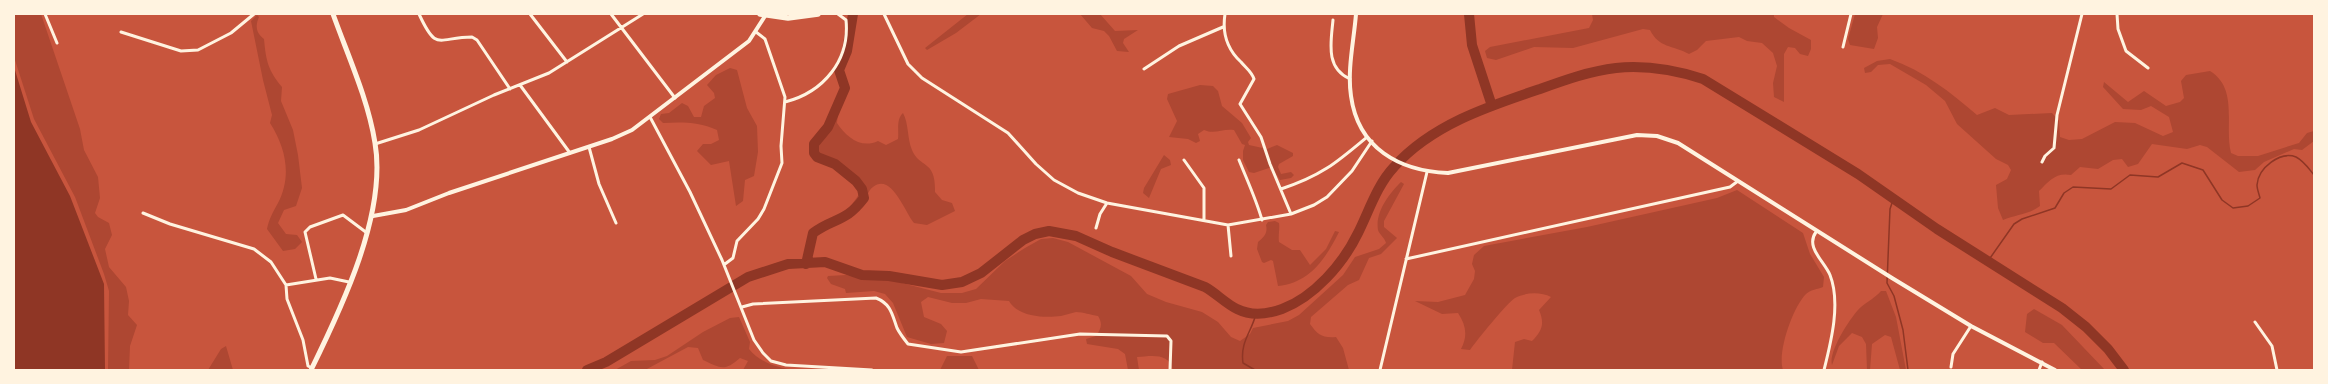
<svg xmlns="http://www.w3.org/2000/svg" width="2328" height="384" font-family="Poppins,sans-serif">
  <rect width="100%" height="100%" fill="#c8553d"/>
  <!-- green -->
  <path fill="#ae4732" d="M14,14H41L80,129L84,150L98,177L100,198L95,213L98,217L109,223L112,235L105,249L109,267L126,287L129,301L128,315L137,325L130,346L129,370H108L109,291L104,274L75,197L34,119L14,57Z
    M968,14H981L956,33L927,50L925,48Z
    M1080,14H1100L1115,31L1138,30L1124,39L1123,43L1129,52L1117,51L1109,36L1104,31L1092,28Z
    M1592,14H1774V17L1789,28L1811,40V49L1808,56L1800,54L1795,48L1788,47L1784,54V102L1774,97L1773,83L1777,66L1773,53L1762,43L1747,41L1739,37L1706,41L1697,50L1689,54C1672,45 1659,48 1650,30L1643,29L1573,48L1534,47L1496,60L1487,58L1485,51L1490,47L1589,28L1593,20Z
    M1855,14H1883L1877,27L1878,38L1874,49L1850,45L1848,39Z
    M257,15L259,17C255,26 256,33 264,39C266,61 268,70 282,87L281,101L293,130L298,155L302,188L296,206L284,210L278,223L286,234L297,235L302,242L295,249L283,251L267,229C269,219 273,212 278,203C292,176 286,148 270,123L272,115L263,80L251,21Z
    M1890,59C1924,71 1950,92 1977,115L1995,108L2009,115L2052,113L2059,121L2060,137L2069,140L2082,139L2115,122L2135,123L2163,136L2173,132L2169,117L2151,106L2141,110L2123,109L2103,87L2104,82L2128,102L2144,91L2166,106L2180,102L2184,98L2181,81L2186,75L2210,71C2239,89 2224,126 2231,153L2238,156H2258L2299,143L2307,133L2314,131V141L2302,150L2294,149L2264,162L2255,170L2239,172L2207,147L2200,145L2187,149L2152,144L2138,164L2128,167L2122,159L2113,160L2098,169L2080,167L2071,175C2056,172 2049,181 2039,191L2040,206C2030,214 2015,215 2003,220L1998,208L1996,185L2007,179L2011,170L2008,165L1996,159L1957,124L1945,101L1926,85L1890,64L1878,65L1871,72L1865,73L1864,68L1877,61Z
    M730,68L737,70L747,108L757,126L758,152L754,176L745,180L743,201L736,206L729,161L711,165L697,151L703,144H711L719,140L717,130C699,122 683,122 663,123L659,119L661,114L669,113L682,103L688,106L694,117H701L704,106L715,98L714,93L707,85L716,75Z
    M1200,85L1213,86L1218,91L1222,106L1242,123L1251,138L1248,142L1249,145L1267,149L1277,145L1293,153V156L1279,164L1278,167L1281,174L1291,172L1294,175L1291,178L1280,180L1272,167L1254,173L1249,172L1243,160V151L1245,145L1242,144L1234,130C1223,128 1215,135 1204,130L1198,134L1200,141L1196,143L1188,139L1169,137L1177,121L1167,99L1168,94Z
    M838,113L837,123C846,137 861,149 878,141L886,145L898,139C899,131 896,119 903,113C909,124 907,138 912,150C920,169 936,159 935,192L942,200L952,203L955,211L927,225L914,223C905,212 891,172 873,187C868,190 864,203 861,208L848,212C851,202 859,199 860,189L849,174L817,153C821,137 828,129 833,115Z
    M1164,155L1170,160L1171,165L1161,169L1149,198L1143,193L1144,188Z
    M1401,182L1404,184L1384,221V227L1397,238L1381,254L1369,258L1359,280L1348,285L1311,317L1310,324C1318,335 1322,338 1336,337L1343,348L1349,370H1173C1169,352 1151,356 1137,357L1139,370H1128L1125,354L1118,349L1087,344L1086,339L1096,336C1101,329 1103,324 1098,316C1091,315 1083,312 1076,312C1071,313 1066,315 1061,316C1044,318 1018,317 1009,301L981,299L966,303H952L928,297L921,302L924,317L941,324L947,331L944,343L931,344L907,337L893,303L885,294L874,291L846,293L845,289L831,284L827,278L828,276L846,275L894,281L941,293H962L976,289L1005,261L1025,248L1041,239L1053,238L1068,242L1131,276L1147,294L1166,302L1202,312L1218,322L1231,337L1240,341L1250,334L1253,328L1288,321L1299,315L1343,275L1355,257L1379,249L1386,243C1385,238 1379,234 1378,230C1375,212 1389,194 1401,182Z
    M1737,190L1803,233L1810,254L1824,277L1823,287C1818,289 1810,290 1806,294C1793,307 1777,352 1783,370H1512L1515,342L1524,339L1532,341C1542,331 1545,324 1539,310L1551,297C1541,292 1526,292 1515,298C1507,303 1477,340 1470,350L1461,349C1468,336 1466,325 1458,313L1442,314L1415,301L1438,302L1465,295L1474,279L1475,271L1472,264L1474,255L1484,246L1587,227L1717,198Z
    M1275,221L1279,223C1280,229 1278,235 1279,242L1292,250H1300L1310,265L1326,249L1335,231L1339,232C1326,258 1310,283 1278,286L1273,261L1271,260L1264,263L1262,262L1257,249L1258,242C1264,237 1268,233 1266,225L1268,222Z
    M1881,291H1886L1896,317L1906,370H1900L1891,337L1885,335L1872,344L1870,370H1867L1866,344L1862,337L1852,333L1839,346L1832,365C1828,352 1851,316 1861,307C1868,301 1875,298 1881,291Z
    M2034,309L2062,325L2105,370H2082L2054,343H2043L2025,332L2027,314Z
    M739,317L750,342L749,349C762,365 784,370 803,370H743L748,361L740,358C724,372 721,368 703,360L698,348L688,347L645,370H615L631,361L655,360L667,356L703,332L730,318Z
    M226,346L233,370H208L221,349Z
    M947,356H972L979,370H940Z"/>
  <!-- water -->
  <path fill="#8f3625" d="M14,67L31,122L70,196L104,284L105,370H14Z"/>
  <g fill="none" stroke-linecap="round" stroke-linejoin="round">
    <!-- stream -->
    <path stroke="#8f3625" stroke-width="1.5" d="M1893,200L1890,209L1887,283L1894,296L1903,330L1908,370
      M1988,261L2014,224L2022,219L2055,208L2064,193L2073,187L2111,189L2130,175L2158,177L2182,163L2203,170L2222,200L2233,208L2248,206L2260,198C2259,194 2257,189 2257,185C2258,168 2280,151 2296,157C2304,161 2309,169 2314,175
      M1255,370L1243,363C1240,342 1251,333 1256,314"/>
    <!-- river -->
    <path stroke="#8f3625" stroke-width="10" d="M1469,14L1472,45L1492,106
      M806,264L813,233C835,217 845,223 864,198L862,189L856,181L835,164L817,157L814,153V144L828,127L845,88L839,70L847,51L853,14
      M587,370L606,362L748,277L788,264L825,262L862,275L889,276L942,285L962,282L981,273L1023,240L1035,234L1049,231L1076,236L1112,252L1205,287C1216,293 1226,304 1237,309C1251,316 1268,314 1282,309C1314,297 1343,264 1358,233C1369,211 1377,185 1394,167C1431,125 1489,106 1540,89C1565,80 1590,71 1616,68C1645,65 1675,70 1703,79L1858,174L1937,229L2062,308L2086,327L2108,349L2124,370"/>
    <!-- minor -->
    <path stroke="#fff3e0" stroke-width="3" d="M45,14L57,43
      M419,14C437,53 438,37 472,37L477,40L510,89
      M530,14L567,62
      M611,14L675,98
      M884,14L908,64L922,78L1008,133L1036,164L1054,180L1078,193L1107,203L1228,225L1291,214L1314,205L1327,197L1352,171L1372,141
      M1225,14C1222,33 1227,49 1241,62C1246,68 1252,72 1254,79L1240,104L1261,137L1270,164L1291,214
      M2117,14L2118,29L2126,51L2148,68
      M1333,20C1331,42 1325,68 1350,79
      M121,32L181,51L198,50L231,33L254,14
      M1843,47L1851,14
      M1144,69L1179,46L1223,27
      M520,85L570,153
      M785,102C824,92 850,60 846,20L838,14
      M650,117L690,192L722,260L754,340L763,353L771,361L786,365L872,370
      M375,144L419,130L494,95L549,73L643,14
      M589,147L599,184L616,223
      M1184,160L1204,188V220
      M1239,160C1247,180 1256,199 1262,220
      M2042,162L2045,156L2054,148L2057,115L2082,14
      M1281,189C1321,176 1336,163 1367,137
      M143,213L170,224L254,249L271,262L286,285L330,278L349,282
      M1228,225L1231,256
      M1096,228L1100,214L1107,203
      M1816,232C1805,247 1824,261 1830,275C1841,303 1831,342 1824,370
      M1406,259L1730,187L1738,181
      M725,264L733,258L737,241L758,219L764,209L782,163L781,146L785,97L765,39L756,32
      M316,279L305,232L310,227L343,215L367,233
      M286,285L287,299L303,340L308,366L312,368
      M742,307L753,304L876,298C891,304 892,314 897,328C900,334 904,339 908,344L961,352L1080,334L1167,336L1171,341L1170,370
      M2255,322L2272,346L2277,370
      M1951,367L1953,354L1971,326
      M1380,370L1427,172
      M2039,370L2042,362"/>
    <!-- tertiary -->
    <path stroke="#fff3e0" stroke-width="4" d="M1356,14C1354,40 1347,70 1351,96C1358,148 1399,171 1448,173L1637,135L1657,136L1678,143L1892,278L1971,326L2055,370
      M373,216L406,210L449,193L612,139L632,130L749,41L765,16"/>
    <!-- primary -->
    <path stroke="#fff3e0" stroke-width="5" d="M311,370C342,307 387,213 375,143C368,99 348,56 333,14"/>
    <!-- trunk -->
    <path stroke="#fff3e0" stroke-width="5.5" d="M760,14L788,18L818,14"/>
  </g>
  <!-- border -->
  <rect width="2328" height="384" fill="none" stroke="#fff3e0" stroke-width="30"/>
</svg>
